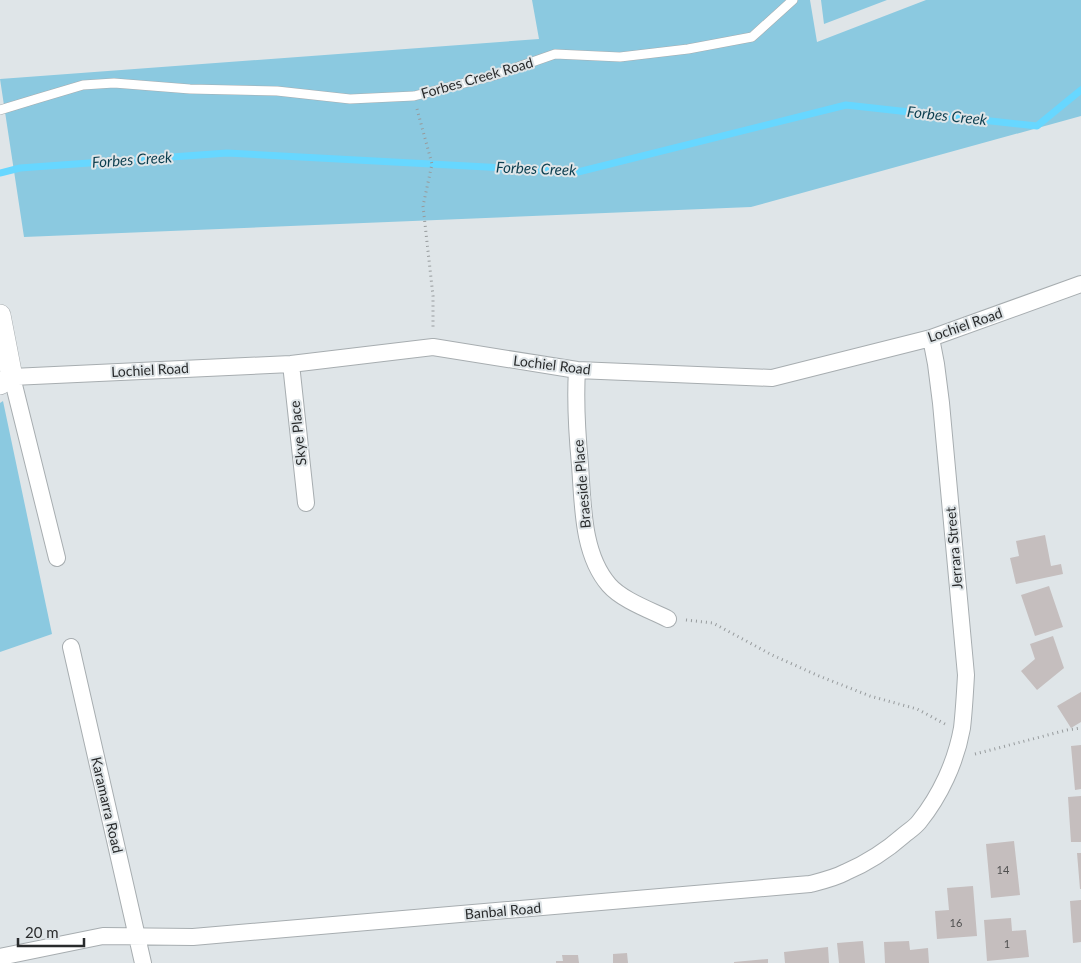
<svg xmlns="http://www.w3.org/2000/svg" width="1081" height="963" font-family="Lato,sans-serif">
  <rect width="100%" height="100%" fill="#dfe5e8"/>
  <!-- green -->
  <path fill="#8bc9e0" d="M532,0H810L817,42L926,0H1081V116L751,207L24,237L0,79L539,39Z
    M821,0H887L824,24Z
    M3,401L52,634L0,652V403Z"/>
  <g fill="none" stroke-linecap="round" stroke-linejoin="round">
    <!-- stream -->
    <path stroke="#67d7ff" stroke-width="7" d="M0,173L20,168L227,153L578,172L846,105L1037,126L1081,90"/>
  </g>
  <!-- building -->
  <path fill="#c5bebe" d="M1045,535L1051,566L1061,564L1063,574L1016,584L1010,558L1019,556L1016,541Z
    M1049,586L1063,627L1035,636L1021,595Z
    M1053,636L1064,668L1037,690L1021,671L1035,659L1030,644Z
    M1081,692V722L1071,728L1057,706Z
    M1081,745V789L1075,790L1071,746Z
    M1081,796V842H1071L1068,797Z
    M1014,841L1020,895L991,898L986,844Z
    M1077,853H1081V889H1080Z
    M973,886L977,936L937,939L935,911L949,910L947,888Z
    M1081,900V942L1073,943L1070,901Z
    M1011,918L1012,931L1026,930L1029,957L987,961L984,920Z
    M863,941L865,963H839L837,943Z
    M909,941L910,950L928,948L929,963H885L884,942Z
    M828,947L829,963H785L784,952Z
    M627,953L628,963H613V954Z
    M562,955H578L579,963H556V961H563Z
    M768,959V963H734V962Z"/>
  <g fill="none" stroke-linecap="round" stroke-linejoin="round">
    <defs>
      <path id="service" d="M0,110L36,99L83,85L114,83L190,89L277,91L350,99L414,96L492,76L555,54L620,57L688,49L752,37L793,0"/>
      <path id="minor" d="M291,364L306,503
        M577,370C575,402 577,433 580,465C583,504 582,554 609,585C622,600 650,610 668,619
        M57,558L12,377L291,364L433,347L577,370L772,378L931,338L1081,284
        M71,647L143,963
        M0,957L103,936L193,937L810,884C822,881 835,878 846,872C867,863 887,850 904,835C909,831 915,827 919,822C940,796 956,762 962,728C964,711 965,693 966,675L941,403L936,364L931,338"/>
      <path id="tertiary" d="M0,315L12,377L0,384"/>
    </defs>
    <!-- service casing -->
    <use href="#service" stroke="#a7adb0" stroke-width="10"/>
    <!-- minor casing -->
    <use href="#minor" stroke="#a7adb0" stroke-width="18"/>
    <!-- tertiary casing -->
    <use href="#tertiary" stroke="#a7adb0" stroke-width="22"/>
    <!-- path -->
    <path stroke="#979b9d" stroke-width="3" stroke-dasharray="1 4" stroke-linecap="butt" d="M417,109L432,164L423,206L433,296V330
      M686,620L713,623L772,655L819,676L870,696L917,709L945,724
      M975,754L1067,730L1081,728"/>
    <!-- service -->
    <use href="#service" stroke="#fff" stroke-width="9"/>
    <!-- minor -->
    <use href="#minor" stroke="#fff" stroke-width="16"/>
    <!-- tertiary -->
    <use href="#tertiary" stroke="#fff" stroke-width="21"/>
  </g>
  <g text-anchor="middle" stroke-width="4" stroke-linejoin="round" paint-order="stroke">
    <!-- number labels -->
    <g font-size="11" fill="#505050">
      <text x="1003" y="874">14</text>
      <text x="956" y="927">16</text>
      <text x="1007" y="948">1</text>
    </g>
    <!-- street labels -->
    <g font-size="14" fill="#292b2c" stroke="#dfe5e8">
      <text transform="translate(477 78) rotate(-16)" y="5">Forbes Creek Road</text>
      <text transform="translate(965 325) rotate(-19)" y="5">Lochiel Road</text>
      <text transform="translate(552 365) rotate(7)" y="5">Lochiel Road</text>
      <text transform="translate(150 370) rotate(-3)" y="5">Lochiel Road</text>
      <text transform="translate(298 433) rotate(-96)" y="5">Skye Place</text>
      <text transform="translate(582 484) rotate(-95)" y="5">Braeside Place</text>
      <text transform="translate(954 548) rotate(-95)" y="5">Jerrara Street</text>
      <text transform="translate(107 805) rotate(77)" y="5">Karamarra Road</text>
      <text transform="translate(503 911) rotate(-5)" y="5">Banbal Road</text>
    </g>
    <!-- water labels -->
    <g font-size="15" font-style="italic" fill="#0b3e4f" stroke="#dfe5e8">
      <text transform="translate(947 116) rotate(6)" y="5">Forbes Creek</text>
      <text transform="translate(132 160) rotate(-4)" y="5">Forbes Creek</text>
      <text transform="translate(536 169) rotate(2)" y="5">Forbes Creek</text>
    </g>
  </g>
  <!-- scale -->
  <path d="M18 938v8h66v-8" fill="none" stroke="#292b2c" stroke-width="2.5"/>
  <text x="25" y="938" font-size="15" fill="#292b2c" stroke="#dfe5e8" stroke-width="4" paint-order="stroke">20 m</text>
</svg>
